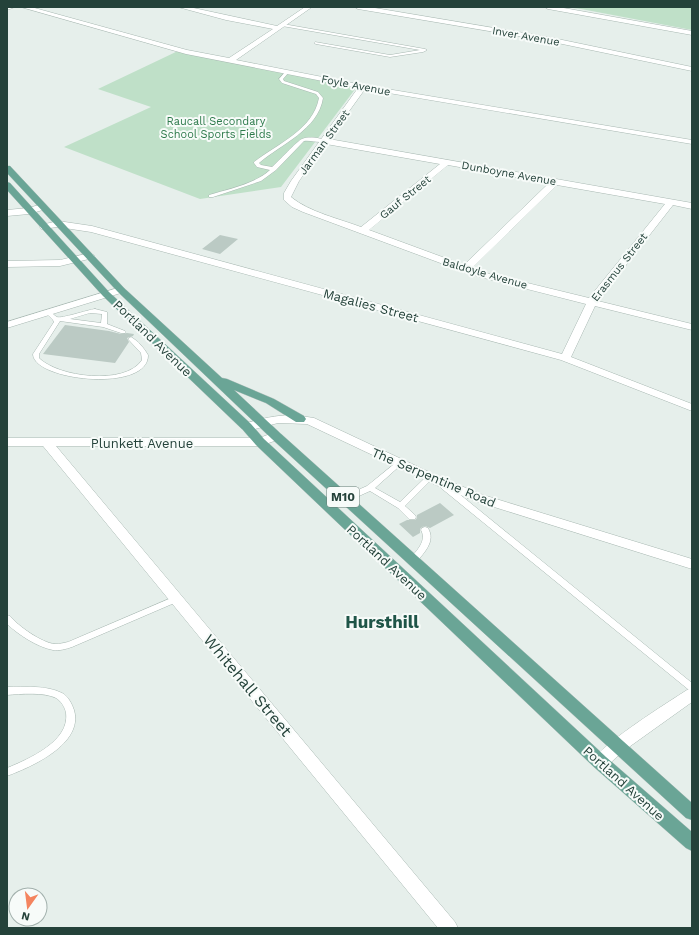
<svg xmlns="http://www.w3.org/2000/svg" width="699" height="935" font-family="'Work Sans',sans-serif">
  <rect width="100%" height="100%" fill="#e6efeb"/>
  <!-- green -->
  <path fill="#bfe0c8" d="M566,7H692V30L581,9Z
    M180,50L356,88L281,187L200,199L64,147L151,107L98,89Z"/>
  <!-- building -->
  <path fill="#bbcac4" d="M220,235L238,239L220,254L202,249Z
    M65,325L109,331L121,334L127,333L134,334L133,336L127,338L129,342L115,363L43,354Z
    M440,503L454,515L430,528L425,526L422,527L420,529V533L413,537L399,524L407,520H415L417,518V515Z"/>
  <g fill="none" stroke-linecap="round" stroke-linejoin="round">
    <defs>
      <path id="lane" d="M283,24L425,49L427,50L423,52L390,57L316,44L314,43L315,42L390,55L420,50L282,26L281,25Z
        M286,71L289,72L283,79L284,81L318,92L323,98C318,130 281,144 259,163L261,165L272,167C278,162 297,141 302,139C309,136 321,138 327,141C321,144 312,140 304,141L276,170L261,181L213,197H209V195C228,189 255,184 270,170L257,167L254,163V162C277,144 313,130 319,98L316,94L282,83L279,79Z
        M95,309L107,312V324L125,331L126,332L125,333H121L103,327L60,321L39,354V358C58,377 125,386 142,360L141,353L128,339L131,337C138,341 144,348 148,355C149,393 33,381 33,354L54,322L53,320L46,313V311H50C52,313 55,316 57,317C61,319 87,310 95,309ZM90,313L102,314L101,323L70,319Z
        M398,461H402L403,463L375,488L400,502L428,475H432L434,477L405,506L415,515L416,517L415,519H409L398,508L370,491L348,501H342L341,499L342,497L367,486Z
        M441,484H447L692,683V691L689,690L441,488L440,486Z
        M425,527L428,528C436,542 424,552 416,563H410L409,561L410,559C417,550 427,541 421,530L422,528Z
        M176,596L179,597L180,599L179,601L72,647C66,649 59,651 53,650C37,647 19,635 7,624V615L10,616C18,626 42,643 55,644C59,644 64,643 68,642Z
        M7,687C25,687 46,685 62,693C68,696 72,704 74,710C84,744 31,767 7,776V768C29,759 70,741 66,713C65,707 61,701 56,698C44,692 21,694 7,695Z"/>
      <path id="street" d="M7,7H15L7,10Z
        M21,7H31L187,50L229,58L273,29L226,20L178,7H189L277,26L305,7H312L236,60L363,85L692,140V144L365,89L329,139L692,203V209L673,205L598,301L692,324V330L595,306L571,357L692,404V411L561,360L91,232L58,227L41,229L40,227L41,225L58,221L92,226L562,354L586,304L480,277L462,271L303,212L292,207L284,200V193L291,181L358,88L186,54ZM326,144L440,164L361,227C340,219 309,212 291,197L299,181ZM448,165L549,183L464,265L369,230ZM557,185L665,204L589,298L486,273L472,268Z
        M355,7H369L548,37L692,67V71L548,41L358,9Z
        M545,7H558L692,31V35L548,9Z
        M43,204L46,205L47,207L46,209L29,214L7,216V210L28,208Z
        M90,253L95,256L93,258L60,266L7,267V261L60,260Z
        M121,287L126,290L124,292L7,328V322Z
        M294,415L314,418L444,479L483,495L692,559V569L475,501L436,485L307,424L278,423L247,431L243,430L241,427L243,424C260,419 276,415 294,415Z
        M276,432L280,433L282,436L280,439L260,446H56L455,922L458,928H438L43,446H7V438H259Z
        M692,688V702L622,752L606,767L600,769L594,767L592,762C601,744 667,703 687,690Z"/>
      <path id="primary" d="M7,166H10L124,288L222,378L227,379L274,399L304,416L306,419L304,422H296L266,403L234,390L280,433L692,803V820L686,818L272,439L118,292L7,173Z
        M7,182L10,183L109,292L251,424L264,439L606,757L692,832V851L686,848L594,767L256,445L243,430L103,296L7,190Z"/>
    </defs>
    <!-- lane casing -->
    <use href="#lane" stroke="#a8b8b2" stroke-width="1"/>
    <!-- street casing -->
    <use href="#street" stroke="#a8b8b2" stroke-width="1"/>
    <!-- primary casing -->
    <use href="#primary" stroke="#c2cac8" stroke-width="1"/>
    <!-- lane -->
    <use href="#lane" fill="#fff" fill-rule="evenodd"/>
    <!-- street -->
    <use href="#street" fill="#fff" fill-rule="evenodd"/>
    <!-- primary -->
    <use href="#primary" fill="#6aa596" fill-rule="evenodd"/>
  </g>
  <g text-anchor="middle" stroke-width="4" stroke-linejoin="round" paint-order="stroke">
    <!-- far-street labels -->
    <g font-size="11" fill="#24423a" stroke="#f7fbf9">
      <text transform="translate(526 36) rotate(10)" y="4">Inver Avenue</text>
      <text transform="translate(356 85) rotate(11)" y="4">Foyle Avenue</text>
      <text transform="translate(324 142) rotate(-54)" y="4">Jarman Street</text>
      <text transform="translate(509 173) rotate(10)" y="4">Dunboyne Avenue</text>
      <text transform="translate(405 197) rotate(-39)" y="4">Gauf Street</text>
      <text transform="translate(619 267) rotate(-52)" y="4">Erasmus Street</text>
      <text transform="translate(485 273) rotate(16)" y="4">Baldoyle Avenue</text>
    </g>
    <!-- far-park labels -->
    <g font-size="11" fill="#2d7a4b" stroke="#f7fbf9">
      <text x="216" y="125">Raucall Secondary<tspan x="216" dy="13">School Sports Fields</tspan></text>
    </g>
    <!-- shield labels -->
    <rect fill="#f7fbf9" stroke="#637a73" stroke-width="1" x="327" y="487" width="32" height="20" rx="3"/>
    <g font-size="12" font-weight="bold" fill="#24423a">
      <text x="343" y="501">M10</text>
    </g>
    <!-- street labels -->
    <g font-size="13" fill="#24423a" stroke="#f7fbf9">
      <text transform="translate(371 305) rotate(15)" y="5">Magalies Street</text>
      <text transform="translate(153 338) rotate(44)" y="5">Portland Avenue</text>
      <text x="142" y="448">Plunkett Avenue</text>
      <text transform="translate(434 477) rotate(23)" y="5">The Serpentine Road</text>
      <text transform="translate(387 562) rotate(43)" y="5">Portland Avenue</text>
      <text transform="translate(624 783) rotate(42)" y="5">Portland Avenue</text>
    </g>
    <!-- near-street labels -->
    <g font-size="16" fill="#24423a" stroke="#f7fbf9">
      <text transform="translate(248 685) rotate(50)" y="6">Whitehall Street</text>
    </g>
    <!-- district labels -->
    <g font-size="17" font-weight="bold" fill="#1f5548" stroke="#f7fbf9">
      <text x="382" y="628">Hursthill</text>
    </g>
  </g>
  <!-- border -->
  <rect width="699" height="935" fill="none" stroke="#24423a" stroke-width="16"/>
  <!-- north arrow -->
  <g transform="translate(28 907) rotate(194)"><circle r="19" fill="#f7fbf9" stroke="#a3b1ad"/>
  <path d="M0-3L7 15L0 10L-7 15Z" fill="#f4845f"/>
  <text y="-6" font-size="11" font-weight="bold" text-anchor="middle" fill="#24423a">N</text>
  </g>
</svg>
